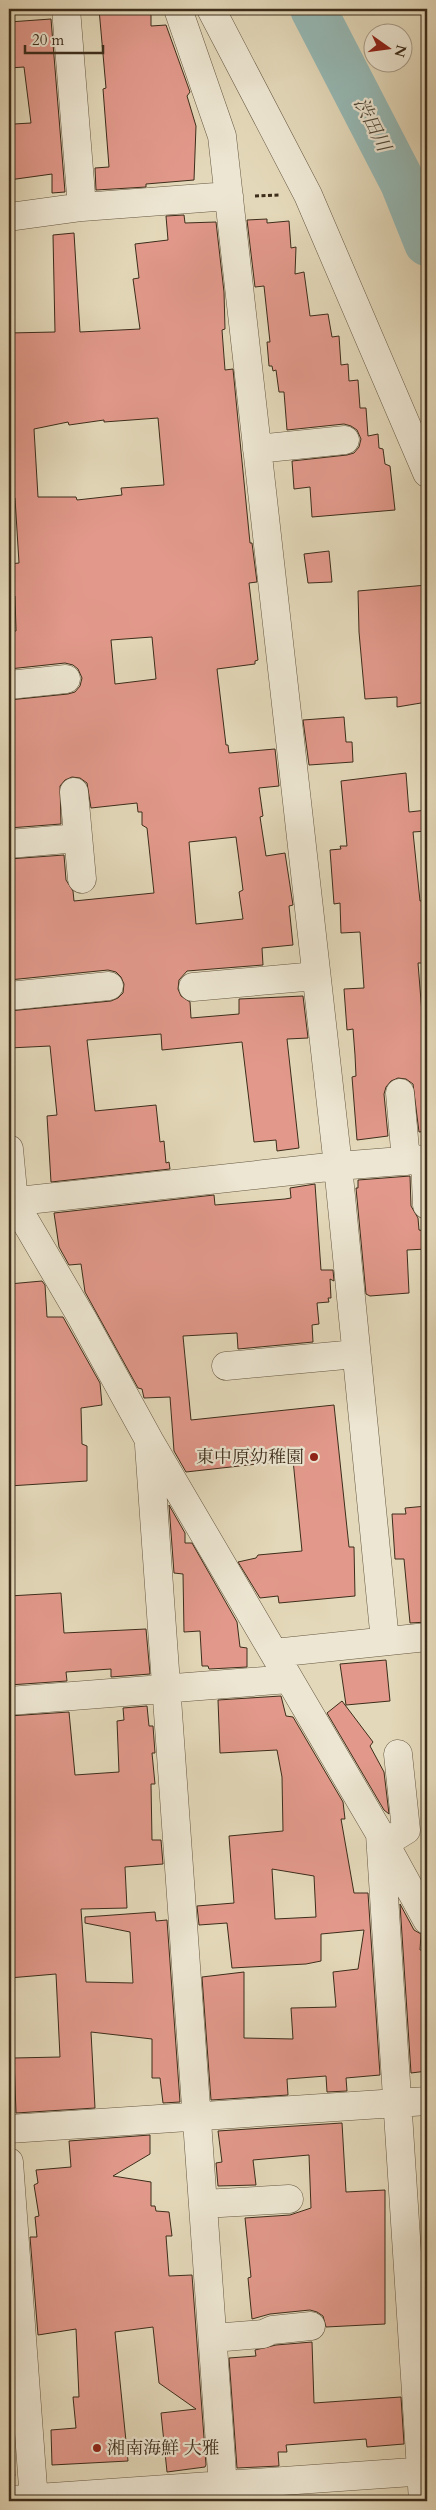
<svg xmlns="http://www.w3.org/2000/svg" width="436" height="2510" font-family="Cardo,'Noto Serif JP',serif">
  <rect width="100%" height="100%" fill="#e3d8b9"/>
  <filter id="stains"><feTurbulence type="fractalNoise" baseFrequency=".004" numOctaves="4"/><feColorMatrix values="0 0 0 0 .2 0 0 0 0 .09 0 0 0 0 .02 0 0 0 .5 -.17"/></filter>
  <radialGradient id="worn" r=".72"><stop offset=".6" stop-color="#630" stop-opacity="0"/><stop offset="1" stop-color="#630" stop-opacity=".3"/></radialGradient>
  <!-- green -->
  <path fill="#b6be8d" stroke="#7a7654" d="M9,2398L15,2476H9Z"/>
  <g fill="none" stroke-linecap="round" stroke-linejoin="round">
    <!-- stream -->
    <path stroke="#728177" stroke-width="8" d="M403,183L427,176"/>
    <!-- river -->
    <path stroke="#96b9b5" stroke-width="46" d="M313,9L403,183L427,243"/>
  </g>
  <!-- building -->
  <path fill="#e2998b" stroke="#3d2d1b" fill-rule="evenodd" d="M99,9H151V26L166,25L190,92L187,96L196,126L194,180L146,184V187L96,190L95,168L109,167L103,89L106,88Z
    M51,19L65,192L52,193V174L9,180V129L14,128V124L31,123L24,67L9,68V22Z
    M184,215L185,223L216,222L224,292L225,329L222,330L225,370L233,369L250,543H252L257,582L249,583L258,660L255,661V664L217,669L226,745H228L229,753L275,749L279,786L259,788L263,816L260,817L266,856L285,853L293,905L289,906L293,945L262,948L263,965L187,971L179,980L178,989L181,996L190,1002L191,1018L239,1014V999L303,996L308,1038L287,1039L299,1148L277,1151L276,1140L254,1142L242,1042L162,1050L161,1034L87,1040L95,1111L156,1105L160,1142L164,1141L166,1163L169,1162L170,1169L51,1182L47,1116L57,1115L50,1046L9,1048V1011L111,1001L118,998L123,993L124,984L121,977L116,972L108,970L9,980V859L64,855L66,880L73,891L74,901L154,893L147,828L142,825V812H138L137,803L91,808L87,783L80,778L72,777L65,780L60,786L61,824L9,828V700L68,694L75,692L80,686L82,678L78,669L73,665L65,663L9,669V631H16L15,596L12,595L9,564L19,563L15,498H9V389H11L9,333L55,332L53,235L74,233L80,332L140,329L133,279L139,278L135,244L168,240L166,216ZM158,418L164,485L121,488L122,495L77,500L76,497H38L34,429L68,422L69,425L104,420V422ZM152,637L156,679L115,684L111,640ZM236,837L243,890L239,892L243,919L196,924L189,842Z
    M267,219V223L289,221L291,248L296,247L295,274L304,272L310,316L328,314L332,337L339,336L341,365L348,364L349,381L358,380L360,408H366L368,436L378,434L379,448L383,449L385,464L390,466L395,510L312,517L310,487L294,489L292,461L347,455L354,453L359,447L361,439L357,430L351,426L344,424L287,430L284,392H279L276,370L273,371L272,366H269L267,342H270L264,286L255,287L247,220Z
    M329,551L332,582L308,583L304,554Z
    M427,585V702L397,707V697L365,699L359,632L358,591Z
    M344,717L346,742H352L353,762L309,765L303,720Z
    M406,773L409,812L427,810V831L413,832L420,901L427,900V963H418L423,1026L427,1025V1131L419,1132L413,1084L406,1079L398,1078L391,1081L386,1087L384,1094L388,1136L357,1140L352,1077L356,1076L355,1055L353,1029L347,1030L344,989L364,988L360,932L341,933L340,903L334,904L330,850L341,849L340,846H347L341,781Z
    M410,1176L411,1206L418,1218L419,1230L425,1231L427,1249L407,1250L409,1293L370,1296L366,1294L356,1188H358V1180Z
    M315,1184L321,1270H333L334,1281L330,1279L331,1298H328L329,1302L317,1303L319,1324L312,1325L313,1342L238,1349L237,1333L183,1336L191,1420L334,1405L349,1547H354L355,1596L279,1603L278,1596L260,1598L238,1562L256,1558L258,1555L302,1551L293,1460L186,1472L174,1451L170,1397L144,1398L142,1389L138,1388L85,1292L81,1264L69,1265L59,1247L54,1213L214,1195L215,1205L285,1199L291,1198L290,1188Z
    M42,1281L45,1285L47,1317H63L100,1383L102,1405L81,1408L82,1444L87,1446V1481L9,1486V1425H12L9,1396V1284Z
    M169,1505L185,1533V1543H192L237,1622L240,1647L247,1648V1667L209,1669L208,1666H202L200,1631L184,1632L183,1574L174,1573Z
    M427,1506V1622L410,1623L404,1559H395L392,1514H406L405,1508Z
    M61,1593L64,1633L146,1629L150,1674L111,1677V1669L66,1672L67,1681L9,1685V1596Z
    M386,1660L390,1701L346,1705L340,1664Z
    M281,1696L286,1716L293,1717L343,1802L345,1819H341L354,1893H368L380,2075L346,2078L347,2091L327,2092L326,2076L287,2079L288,2095L211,2100L202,1977L244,1972V2038L293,2039L291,2008L336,2007L333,1972L358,1969L364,1930L321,1934V1961L306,1964L232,1968L227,1923L199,1925L197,1906L234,1903L229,1836L283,1831L282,1777L277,1750L220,1753L218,1700ZM272,1869L314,1876L316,1917L275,1919Z
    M342,1701L373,1742L370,1746L384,1772L389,1814L384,1810L327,1713Z
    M147,1706L149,1726H153L155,1753H152L155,1784H151L152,1840H161L163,1864L125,1867L127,1908L81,1909L86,1982L133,1983L130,1932L85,1923V1917L155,1912L156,1921L167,1920L180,2102L163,2103L160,2078H152V2039L91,2032L95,2108L16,2113L14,2058L60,2057L56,1974L9,1978V1716L69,1712L75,1775L119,1772L117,1721L124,1720L123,1708Z
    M400,1904L414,1930L421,1934L420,1950H427V2071L411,2073Z
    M342,2123L346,2192L385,2190V2324L326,2327L323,2316L317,2312L310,2310L270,2314L252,2319L248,2278L251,2277L245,2218L290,2215L311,2208L309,2155L253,2160L256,2185L218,2186L216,2163L222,2162L218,2131Z
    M150,2135V2154L113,2176L151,2182V2206H155L156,2211L169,2212L172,2236H166L169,2276L192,2275L206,2465L205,2467L167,2472L161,2413L196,2409L159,2383L153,2327L115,2332L128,2461L52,2465L51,2430L76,2428L73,2397H79L76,2329L38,2335L30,2237H37L35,2217L39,2216L34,2185L38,2183L36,2170L71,2167L69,2141Z
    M312,2342L314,2403L401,2397L404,2444L367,2447L366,2439L286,2445L287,2452H278L279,2466L237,2468L229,2358L256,2356L255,2350L276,2345Z"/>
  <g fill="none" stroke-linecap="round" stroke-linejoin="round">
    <defs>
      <path id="minor" d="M66,9L82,207
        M178,9L222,136L338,1166L385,1641
        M211,9L308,195L427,473
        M9,217L82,207L229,196
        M257,449L345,440
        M9,685L66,679
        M74,792L82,879
        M9,844L78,838
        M193,987L316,976
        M9,996L109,986
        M400,1093L406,1161
        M9,1149L14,1202L82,1318L149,1440L380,1834L423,2501
        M425,1159L427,1205
        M9,1202L338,1166L427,1159
        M226,1366L356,1354
        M149,1445L224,2501
        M274,1653L427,1637
        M9,1701L289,1679
        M383,1840L427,1920
        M385,1843L406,1830L398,1754
        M9,2129L427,2101
        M9,2162L34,2501
        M203,2204L289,2199
        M213,2338L263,2334L272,2330L311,2326
        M9,2500L427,2471"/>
    </defs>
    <!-- minor casing -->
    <use href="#minor" stroke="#665842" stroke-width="29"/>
    <!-- path -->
    <path stroke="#3d2d1b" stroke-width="3" stroke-dasharray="4 2.5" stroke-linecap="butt" d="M255,196L279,195"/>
    <!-- minor -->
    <use href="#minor" stroke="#ede6d2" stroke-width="28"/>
  </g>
  <!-- markers -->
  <g fill="#8f2418" stroke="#ede6d2" stroke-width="2">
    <circle cx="314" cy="1457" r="5"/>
    <circle cx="97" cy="2448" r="5"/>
  </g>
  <g text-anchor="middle" stroke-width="4.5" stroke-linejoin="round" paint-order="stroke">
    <!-- poi labels -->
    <g font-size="18" fill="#3d2d1b" stroke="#ede6d2" text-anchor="end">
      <text x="304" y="1463">東中原幼稚園</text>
      <text x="107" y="2454" text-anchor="start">湘南海鮮 大雅</text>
    </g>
    <!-- water labels -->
    <g font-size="19" font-style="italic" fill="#4f493a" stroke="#ede6d2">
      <text transform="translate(373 124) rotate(63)" y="7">渋田川</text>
    </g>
  </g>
  <!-- margin -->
  <rect width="436" height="2510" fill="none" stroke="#e3d8b9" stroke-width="30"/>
  <rect x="10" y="10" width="416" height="2490" fill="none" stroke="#3d2d1b" stroke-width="2.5"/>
  <rect x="15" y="15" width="406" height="2480" fill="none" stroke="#3d2d1b"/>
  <!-- north arrow -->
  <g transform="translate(388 48) rotate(104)"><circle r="24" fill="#ede6d2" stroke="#a79c89"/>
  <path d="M0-4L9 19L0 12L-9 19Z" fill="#8f2418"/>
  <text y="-8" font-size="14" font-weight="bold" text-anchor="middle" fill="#3d2d1b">N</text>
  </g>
  <!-- scale -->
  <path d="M25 45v8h78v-8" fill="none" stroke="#3d2d1b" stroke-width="2.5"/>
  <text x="32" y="45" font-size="15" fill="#3d2d1b" stroke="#ede6d2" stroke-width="4" paint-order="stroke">20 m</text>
  <rect width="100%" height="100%" filter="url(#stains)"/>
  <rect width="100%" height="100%" fill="url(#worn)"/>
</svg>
